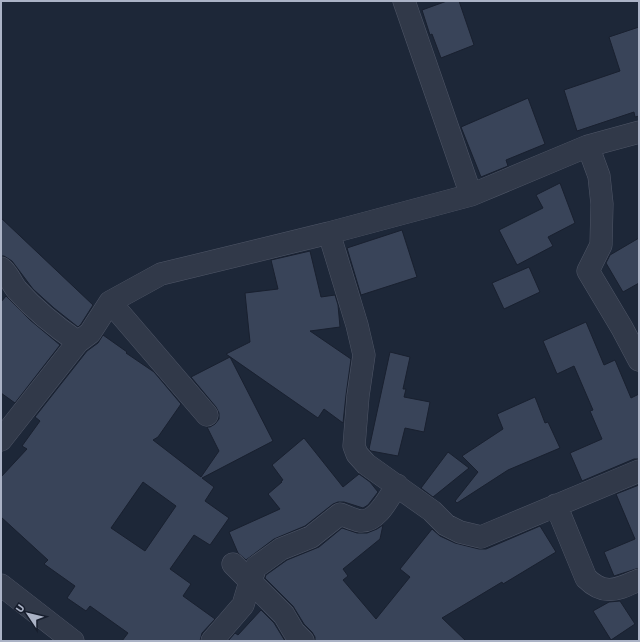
<svg xmlns="http://www.w3.org/2000/svg" width="640" height="642" font-family="'Source Sans 3',sans-serif">
  <rect width="100%" height="100%" fill="#1d2738"/>
  <!-- building -->
  <path fill="#394459" stroke="#19202f" fill-rule="evenodd" d="M447,1H459L474,45L441,58L432,34L430,35L422,10Z
    M639,27V116L635,117L634,112L577,131L564,90L620,71L609,37Z
    M528,98L545,144L506,160L508,166L481,177L461,127Z
    M560,183L575,223L548,237L553,246L517,265L499,230L543,208L536,195Z
    M1,218L93,305L81,324L78,327L54,308L33,289L12,261L4,256H1Z
    M402,230L417,277L361,295L347,248Z
    M639,238V283L623,292L606,263L610,255Z
    M310,251L321,297L335,295L338,305L340,327L310,331L351,359L346,395L343,423L324,409L318,418L226,354L250,342L245,293L278,289L271,260Z
    M529,267L540,292L504,309L492,283Z
    M6,296L30,320L60,345L15,403L1,393V302Z
    M586,322L604,365L615,360L631,398L639,394V459H634L582,481L570,453L602,439L590,411L593,410L574,366L557,374L543,341Z
    M103,335L127,352L126,353L154,372L181,404L158,437L153,440L201,477L219,451L207,427H210L215,424L219,419V413L216,407L191,377L230,357L273,441L202,478L214,487L205,501L229,518L210,545L194,535L170,569L191,584L183,596L215,619L202,633L200,641H122L128,633L90,606L86,611L67,598L75,586L44,564L48,560L1,517V477L27,449L22,446L40,421L35,417L87,351L98,343ZM143,482L176,506L145,551L111,528Z
    M390,352L410,357L403,389H406L404,397L430,402L424,432L405,428L398,456L371,451L369,449Z
    M535,397L545,423L548,422L560,448L508,470L457,503L455,501L478,472L462,456L503,429L497,414Z
    M304,438L343,487L359,474L370,482L378,492L368,505L363,508L344,502H338L333,504L305,526L274,539L246,560L238,553L229,532L280,509L268,494L282,482L281,481L283,480L272,465Z
    M448,452L469,468L433,497L421,488Z
    M639,485V568L614,576L604,552L635,539L616,494Z
    M383,525L380,539L343,569L348,576L343,580L376,619L410,577L400,569L432,529L440,536L455,543L479,549H486L540,526L556,552L503,584L502,582L442,618L466,641H315V637L312,632L304,624L293,606L265,578L266,575L287,560L319,547L342,528L357,533H367L377,529Z
    M620,601L635,624L611,640L593,611L609,602Z
    M261,610L274,623L285,641H228L235,633L238,635Z"/>
  <g fill="none" stroke-linecap="round" stroke-linejoin="round">
    <defs>
      <path id="minor" d="M404,1L471,195
        M588,146L599,176L602,204L601,245L588,271L622,328L639,360
        M329,233L357,325L364,355L358,396L354,446L357,454L366,464L432,511L446,525L460,532L481,537L639,471
        M1,268C9,274 11,283 17,290C35,310 56,327 78,342
        M110,302L207,415
        M1,440L78,342L90,333L110,302L161,274L329,233L471,195L588,146L639,132
        M556,505L586,578C605,597 618,589 639,580
        M233,564L284,615L294,632L303,641
        M212,641L243,605L250,582L256,567L281,549L311,537L340,514C346,516 354,520 360,521C377,523 389,497 397,485"/>
      <path id="tertiary" d="M1,585L73,641"/>
    </defs>
    <!-- minor casing -->
    <use href="#minor" stroke="#4f5667" stroke-width="23"/>
    <!-- tertiary casing -->
    <use href="#tertiary" stroke="#4f5667" stroke-width="23"/>
    <!-- minor -->
    <use href="#minor" stroke="#313949" stroke-width="22"/>
    <!-- tertiary -->
    <use href="#tertiary" stroke="#313949" stroke-width="22"/>
  </g>
  <!-- border -->
  <rect width="640" height="642" fill="none" stroke="#abb3c6" stroke-width="4"/>
  <!-- north arrow -->
  <g transform="translate(28 614) rotate(305)" stroke="#171e2d" stroke-width="3" paint-order="stroke">
  <path d="M0-3L7 15L0 10L-7 15Z" fill="#abb3c6"/>
  <text y="-6" font-size="11" font-weight="bold" text-anchor="middle" fill="#abb3c6">U</text>
  </g>
</svg>
